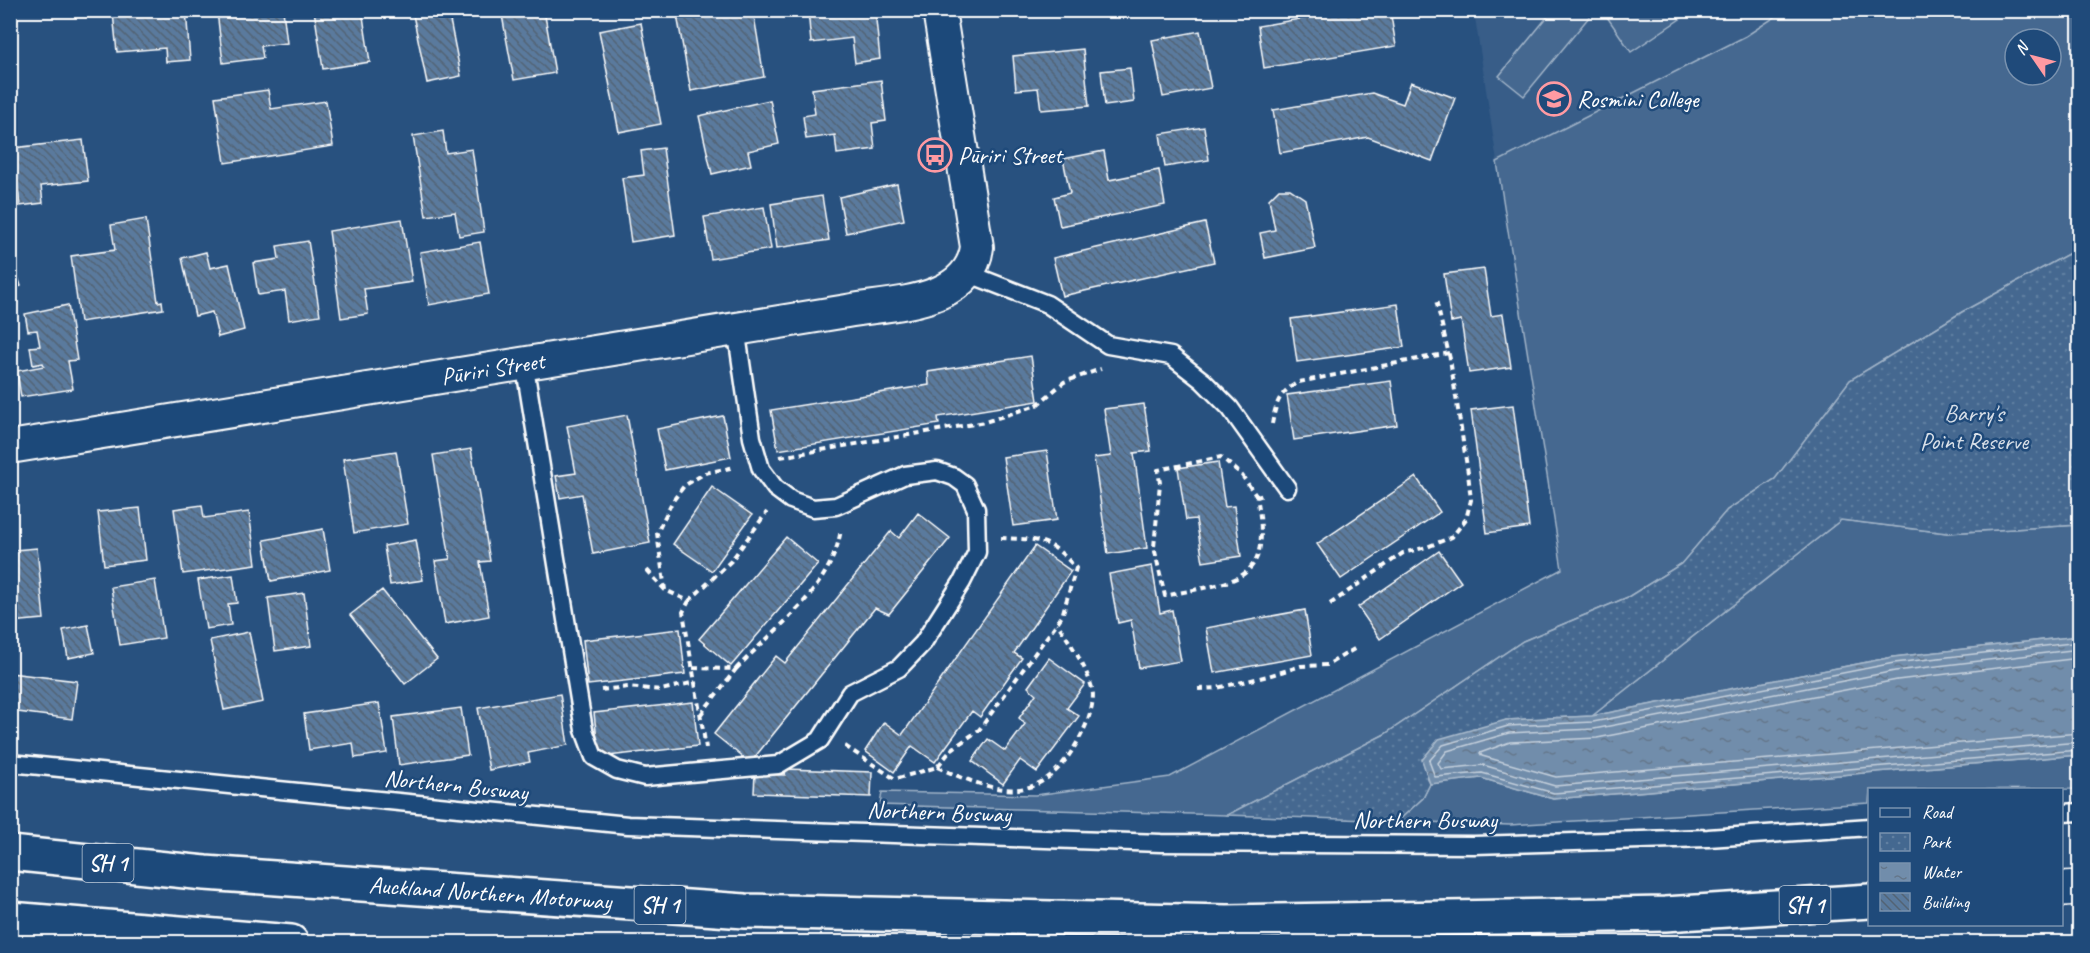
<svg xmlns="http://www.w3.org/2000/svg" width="2090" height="953" font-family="Caveat,sans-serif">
  <defs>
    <pattern id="park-dots" width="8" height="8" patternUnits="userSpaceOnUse" patternTransform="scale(1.5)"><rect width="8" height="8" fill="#446890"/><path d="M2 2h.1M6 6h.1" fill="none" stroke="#607fa1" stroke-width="1.8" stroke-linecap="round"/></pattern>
    <pattern id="water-ripples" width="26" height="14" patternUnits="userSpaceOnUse" patternTransform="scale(1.5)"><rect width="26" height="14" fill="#718dab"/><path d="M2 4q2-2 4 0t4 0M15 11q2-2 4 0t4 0" fill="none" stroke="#64768a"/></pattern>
    <pattern id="building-back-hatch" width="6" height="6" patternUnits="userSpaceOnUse" patternTransform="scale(1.5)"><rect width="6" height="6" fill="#5a7a9d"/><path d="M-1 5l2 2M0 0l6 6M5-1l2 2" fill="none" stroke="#536374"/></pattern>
  </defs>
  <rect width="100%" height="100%" fill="#28517f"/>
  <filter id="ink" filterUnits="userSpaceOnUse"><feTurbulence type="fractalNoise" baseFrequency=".0167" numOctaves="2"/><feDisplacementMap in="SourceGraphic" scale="12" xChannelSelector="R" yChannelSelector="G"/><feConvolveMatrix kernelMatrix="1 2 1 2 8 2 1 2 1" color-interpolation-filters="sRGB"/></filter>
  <g filter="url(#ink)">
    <!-- built -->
    <path fill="#375d88" d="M1474,11H1784L1746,36L1497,162Z"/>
    <!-- grass -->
    <path fill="#446890" stroke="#a2b4c8" stroke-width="1.5" fill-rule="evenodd" d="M1553,10L1594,11L1524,96L1499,76Z
      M1603,11H1692L1631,52Z
      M1784,11H2079V248L1962,312L1850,380L1775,479L1727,510L1681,564L1628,597L1523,641L1385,734L1227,815L880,805L882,792L1035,795L1170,777L1562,569L1497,162L1746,36ZM2015,39H2051V75H2015Z
      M1841,520L1947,533L2079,525V636L1893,657L1592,716Z
      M2079,755V789L1870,790L1869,803L1510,825L1398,821L1423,798L1430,784L1481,778L1553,799Z"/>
    <!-- park -->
    <path fill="url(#park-dots)" stroke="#a2b4c8" stroke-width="1.5" d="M2079,248V525L1947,533L1841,520L1592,716L1506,720L1422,759L1430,784L1423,798L1398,821L1227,815L1385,734L1523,641L1628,597L1681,564L1727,510L1775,479L1850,380L1962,312Z"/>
    <!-- water -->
    <path fill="url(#water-ripples)" stroke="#aabbcd" stroke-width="1.5" d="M2079,636V755L1553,799L1481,778L1430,784L1422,760L1439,739L1506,720L1592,716L1893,657Z"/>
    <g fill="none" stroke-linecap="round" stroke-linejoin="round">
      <!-- shore -->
      <path stroke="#c6d1dd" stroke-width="1.5" d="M2080,642L1894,663L1593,722L1508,726L1443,745L1429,761L1435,777L1482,773L1554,793L2080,750
        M2080,649L1895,671L1594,729L1509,733L1447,751L1438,763L1441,769L1483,765L1555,786L2080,742
        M2080,658L1897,680L1597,738L1510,742L1480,753L1482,756L1556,777L2080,733"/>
    </g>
    <!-- building -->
    <path fill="url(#building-back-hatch)" stroke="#fff" stroke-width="1.5" d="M144,10H186L190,60L166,62L165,48L117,52L113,13Z
      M283,10L287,43L261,46L263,58L223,63L217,11Z
      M314,10H362L370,62L323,69Z
      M412,10H448L461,76L427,83Z
      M501,10H544L555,73L514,80Z
      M703,10H753L764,77L691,91L677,15Z
      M808,10H875L880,59L855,63L852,38L811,43Z
      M1011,10H1043L1012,17Z
      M1352,10H1390L1396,46L1264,68L1258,26Z
      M641,23L661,124L619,132L599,31Z
      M1200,31L1211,88L1163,97L1152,40Z
      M1083,49L1089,106L1041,110L1038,88L1016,90L1013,56Z
      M1130,68L1134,102L1105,106L1101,71Z
      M881,80L886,121L872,123L875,149L837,154L835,135L806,139L803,116L815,114L812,89Z
      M1411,82L1455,98L1432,161L1368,137L1280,153L1273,110L1372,93L1403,104Z
      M268,90L271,109L326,101L333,146L225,163L215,97Z
      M770,100L779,144L748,151L751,165L712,174L699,116Z
      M1204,127L1209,160L1165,167L1160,134Z
      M443,131L446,153L472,149L484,232L459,236L455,212L426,216L413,136Z
      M83,140L88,181L41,186L43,203L20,206L13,148Z
      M663,148L675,235L631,242L622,178L644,175L641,151Z
      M1104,151L1109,180L1159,170L1165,205L1060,226L1054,197L1070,193L1063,159Z
      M897,184L904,220L846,233L839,197Z
      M1279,189H1290L1305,199L1315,248L1265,258L1260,233L1275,230L1269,199Z
      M822,196L829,240L777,248L771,204Z
      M764,207L771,249L711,259L704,217Z
      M146,219L158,302L162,301L163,309L80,322L71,256L115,250L111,225Z
      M402,219L412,282L364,289L368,314L341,318L329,231Z
      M1205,223L1214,262L1062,296L1053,258Z
      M308,241L320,315L289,320L285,291L258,295L253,263L279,259L277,246Z
      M480,242L489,294L429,305L420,252Z
      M206,252L210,268L229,264L244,330L218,337L212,312L195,316L182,258Z
      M10,253L21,286L10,290Z
      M1484,269L1491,316L1503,314L1511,367L1469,373L1461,320L1451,322L1444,274Z
      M1398,304L1404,347L1297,362L1291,319Z
      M68,305L77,360L68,361L73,389L21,397L17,371L44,366L43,363L33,365L30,347L40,346L37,330L28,331L25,314Z
      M10,352L16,384H10Z
      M1031,356L1038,401L938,417L939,424L778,450L771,410L929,385L928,372Z
      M1391,381L1397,425L1294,440L1287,395Z
      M1144,404L1151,451L1134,453L1147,548L1108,554L1094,458L1111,456L1104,409Z
      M1513,405L1529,527L1487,533L1471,410Z
      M627,415L650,543L593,554L582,494L560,498L556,476L576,473L567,426Z
      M723,416L731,457L665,470L657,429Z
      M471,449L490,561L480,562L489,616L445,624L435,561L450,559L433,455Z
      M396,451L408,524L354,533L343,459Z
      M1047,451L1057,520L1013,526L1003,457Z
      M1218,462L1225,507L1234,506L1241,556L1203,562L1196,519L1186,520L1178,468Z
      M1416,477L1440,512L1341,579L1317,544Z
      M712,487L752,515L712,571L673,544Z
      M202,505L204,518L249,512L256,564L183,574L174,509Z
      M140,508L146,560L104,565L98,512Z
      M918,513L950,538L889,614L875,608L750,763L714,734L776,656L785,663L891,531L899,538Z
      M323,529L330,570L271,581L264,540Z
      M786,537L818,564L731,666L699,639Z
      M416,540L423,580L390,585L384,546Z
      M1035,546L1071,571L1014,653L1022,658L980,717L972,711L935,762L912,746L894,772L865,751L884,722L902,735Z
      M37,548L44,619L10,622V563L16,562L15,550Z
      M1439,551L1461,582L1380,639L1358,607Z
      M1152,566L1160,613L1172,610L1181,661L1139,668L1131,620L1118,623L1109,574Z
      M233,575L237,603L228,604L231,625L206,629L198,580Z
      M155,580L164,638L120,645L111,587Z
      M382,590L437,659L405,684L350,615Z
      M304,593L311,646L275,651L268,598Z
      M1305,610L1312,655L1214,673L1206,628Z
      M88,625L94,653L68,658L63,630Z
      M680,629L685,674L588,685L583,640Z
      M249,632L263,702L224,710L210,640Z
      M1049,658L1085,684L1067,708L1079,716L1037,772L1020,760L1003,784L972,761L988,739L1005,751L1025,724L1019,718L1036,694L1028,687Z
      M10,673L77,681L72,719L10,711Z
      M560,694L568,745L528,753L530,762L489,770L478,708Z
      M693,702L698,746L599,757L594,713Z
      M379,703L387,753L355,758L353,743L309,750L304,714Z
      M461,708L468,755L399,765L393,717Z
      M786,769L872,772L871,797L754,793L755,774L785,775Z"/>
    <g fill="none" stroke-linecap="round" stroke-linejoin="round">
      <defs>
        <path id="lane" d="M967,273L1047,304L1108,345L1171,356L1203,381L1230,408L1287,488
          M524,362L584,730L594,757L617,770L645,777L778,765L820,740L850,693L899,668L923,643L962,582L977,552L976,509L965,485L954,477L937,471L905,475L836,506L813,508L791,500L775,488L761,469L752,438L736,328
          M10,763L628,825L1161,843L1474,845L1708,838L1870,827
          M2062,813L2080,812"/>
        <g id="street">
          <path id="s1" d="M10,447L847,311C892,303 970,304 977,247L939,10"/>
        </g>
        <g id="highway">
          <path id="s2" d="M10,853L205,873L745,911L1227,922L1665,914L1870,901"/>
          <path d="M2062,889L2080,888"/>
          <path d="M10,919L291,942"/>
        </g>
      </defs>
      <!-- lane casing -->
      <use href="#lane" stroke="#fff" stroke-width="21"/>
      <!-- street casing -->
      <use href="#street" stroke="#fff" stroke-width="36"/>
      <!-- highway casing -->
      <use href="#highway" stroke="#fff" stroke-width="38"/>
      <!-- path -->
      <path stroke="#fff" stroke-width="4" stroke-dasharray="6 4.5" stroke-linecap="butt" d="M1272,424C1276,403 1279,392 1299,382L1449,353
        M780,457L985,422L1037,405L1064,382L1101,369
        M1257,497L1241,474L1221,457L1158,470L1160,483L1154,547L1165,596C1235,580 1274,586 1257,497L1263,495
        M647,570L665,590L689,601L683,612L706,748
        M665,590L657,533L672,502L684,486L705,473L735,467
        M689,601L731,561L767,512
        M1330,604L1403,553L1427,547L1452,537L1466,519L1471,500L1468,473L1450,359L1436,300
        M693,668L736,669L701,714
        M736,669C776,627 832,589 841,529
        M1198,689L1217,688L1268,676L1301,666L1327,665L1356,648
        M601,690L628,687L661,690L695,682
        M845,746L895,779L937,767L952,749L979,730L1062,616L1076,568C1048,537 1040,540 1001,538
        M937,767C998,794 1040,808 1078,741C1086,727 1096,703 1092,688C1085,664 1070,643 1057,623"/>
      <!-- lane -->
      <use href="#lane" stroke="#1f4a7a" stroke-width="16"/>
      <!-- street -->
      <use href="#street" stroke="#1f4a7a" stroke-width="32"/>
      <!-- highway -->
      <use href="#highway" stroke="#1f4a7a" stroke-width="33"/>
    </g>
  </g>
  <!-- icons -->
  <defs>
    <symbol id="school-ring" viewBox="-11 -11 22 22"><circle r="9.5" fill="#1f4a7a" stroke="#ff9aa2" stroke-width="1.5"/><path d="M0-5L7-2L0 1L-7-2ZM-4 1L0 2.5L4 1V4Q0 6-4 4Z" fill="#ff9aa2"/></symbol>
    <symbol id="bus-ring" viewBox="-11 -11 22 22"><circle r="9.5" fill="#1f4a7a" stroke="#ff9aa2" stroke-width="1.5"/><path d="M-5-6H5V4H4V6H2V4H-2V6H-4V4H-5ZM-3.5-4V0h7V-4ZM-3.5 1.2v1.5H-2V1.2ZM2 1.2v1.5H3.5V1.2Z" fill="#ff9aa2"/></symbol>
  </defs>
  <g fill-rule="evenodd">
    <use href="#school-ring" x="1535" y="80" width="38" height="38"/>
    <use href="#bus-ring" x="916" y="136" width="38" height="38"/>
  </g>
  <g text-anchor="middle" stroke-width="5" stroke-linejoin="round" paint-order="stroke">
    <!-- shield labels -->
    <g fill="#1f4a7a" stroke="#bcc9d7" stroke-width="1.5">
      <rect x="82.5" y="844" width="51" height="38" rx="4.5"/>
      <rect x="634.5" y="886" width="51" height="38" rx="4.5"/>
      <rect x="1779.5" y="886" width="51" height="38" rx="4.5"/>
    </g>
    <g font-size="22" font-weight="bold" fill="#fff">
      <text x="108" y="871">SH 1</text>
      <text x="660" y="913">SH 1</text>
      <text x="1805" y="913">SH 1</text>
    </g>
    <!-- poi labels -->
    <g font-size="24" fill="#fff" stroke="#1f4a7a" text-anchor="start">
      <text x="1577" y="107">Rosmini College</text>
      <text x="958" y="163">Pūriri Street</text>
    </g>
    <!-- street labels -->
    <g font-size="24" fill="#fff" stroke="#1f4a7a">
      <text dy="8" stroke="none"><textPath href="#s1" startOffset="489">Pūriri Street</textPath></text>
      <text transform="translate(456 785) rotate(6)" y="8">Northern Busway</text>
      <text transform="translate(939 812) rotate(2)" y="8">Northern Busway</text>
      <text x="1425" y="828">Northern Busway</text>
      <text dy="8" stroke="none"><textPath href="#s2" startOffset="482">Auckland Northern Motorway</textPath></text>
    </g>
    <!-- park labels -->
    <g font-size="24" fill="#dae1e9" stroke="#1f4a7a">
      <text x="1974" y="421">Barry's<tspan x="1974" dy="28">Point Reserve</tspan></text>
    </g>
  </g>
  <!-- margin -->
  <rect width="2090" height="953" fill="none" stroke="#1f4a7a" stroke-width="36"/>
  <rect x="18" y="18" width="2054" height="917" fill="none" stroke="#fff" stroke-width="2" filter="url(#ink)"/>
  <!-- legend -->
  <rect x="1868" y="788" width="195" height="138" fill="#1f4a7a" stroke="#7992af" stroke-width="1.5"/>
  <rect x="1880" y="808" width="30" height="9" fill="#1f4a7a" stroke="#7992af" stroke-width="1.5"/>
  <text x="1922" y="818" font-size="18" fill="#ffffff">Road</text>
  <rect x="1880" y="833" width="30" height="18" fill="url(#park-dots)" stroke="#7992af" stroke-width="1.5"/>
  <text x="1922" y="848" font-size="18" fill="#ffffff">Park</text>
  <rect x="1880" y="863" width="30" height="18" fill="url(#water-ripples)" stroke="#7992af" stroke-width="1.5"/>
  <text x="1922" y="878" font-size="18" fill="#ffffff">Water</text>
  <rect x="1880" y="893" width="30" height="18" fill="url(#building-back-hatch)" stroke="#7992af" stroke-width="1.5"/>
  <text x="1922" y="908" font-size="18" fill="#ffffff">Building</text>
  <!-- north arrow -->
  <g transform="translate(2033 57) rotate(305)"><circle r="28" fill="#1f4a7a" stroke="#7992af" stroke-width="1.5"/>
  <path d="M0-4.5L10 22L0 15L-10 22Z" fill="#ff9aa2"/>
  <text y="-9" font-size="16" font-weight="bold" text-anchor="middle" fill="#ffffff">N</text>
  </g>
</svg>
